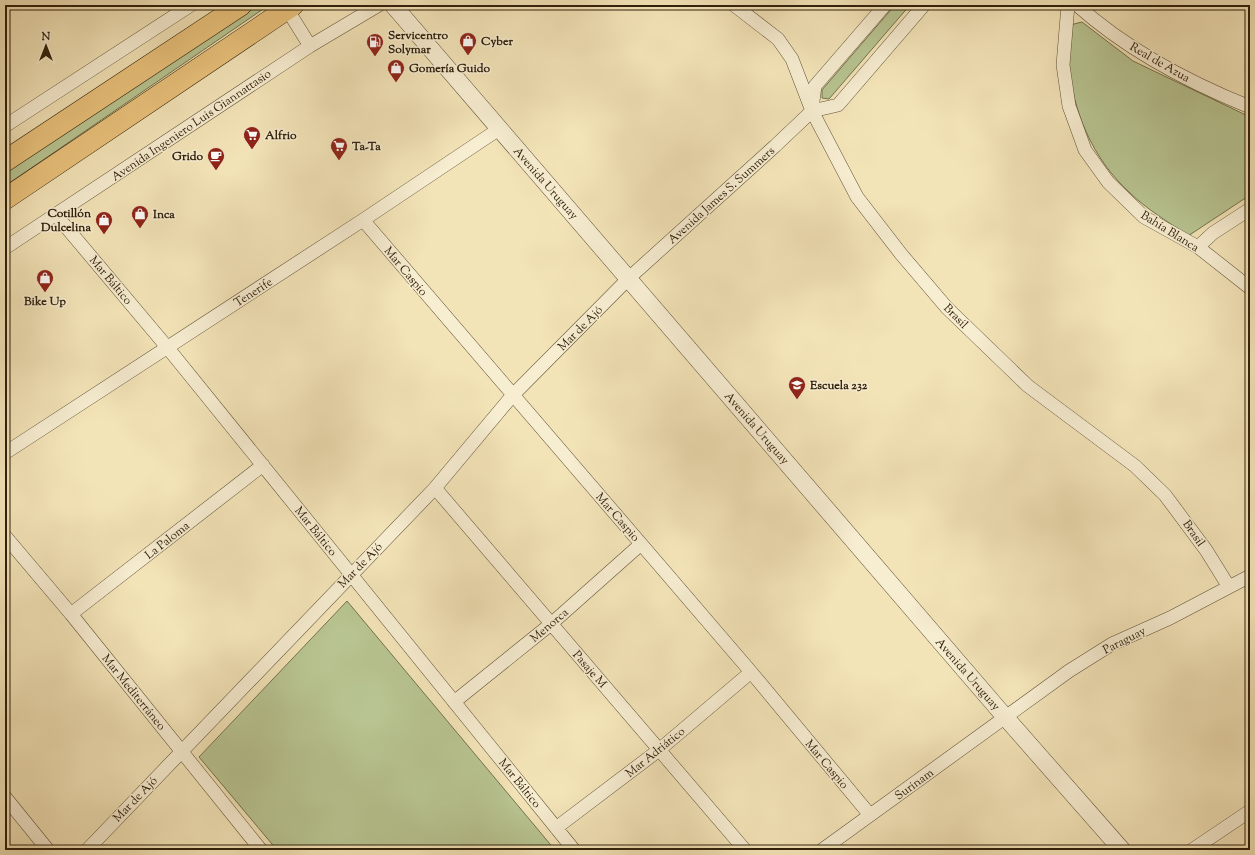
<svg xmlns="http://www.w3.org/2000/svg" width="1255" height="855" font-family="'Sorts Mill Goudy',serif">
  <rect width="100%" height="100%" fill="#f3e4b8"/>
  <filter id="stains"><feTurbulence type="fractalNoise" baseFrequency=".005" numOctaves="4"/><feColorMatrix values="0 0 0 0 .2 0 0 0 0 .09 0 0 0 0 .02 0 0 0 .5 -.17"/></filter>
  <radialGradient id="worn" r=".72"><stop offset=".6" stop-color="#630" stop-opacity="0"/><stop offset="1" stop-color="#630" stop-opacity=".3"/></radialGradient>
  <!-- green -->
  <path fill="#b8c592" stroke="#74724e" d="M253,5H269L5,186V171Z
    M895,5H910L829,99L822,98V90Z
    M1082,22L1133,61L1250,117V195L1188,236C1169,222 1146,209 1129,192C1093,159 1072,111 1069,62C1068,50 1070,37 1070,25Z
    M347,601L555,850H277L199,757Z"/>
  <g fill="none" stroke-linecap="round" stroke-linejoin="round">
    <defs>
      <path id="minor" d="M734,5L778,39L792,59L812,111L857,197L901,254L947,308L1028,386L1135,466L1165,495L1206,550L1229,587
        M1068,5L1063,65L1069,106L1085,150L1108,182L1144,217L1198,247L1250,288
        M1077,5C1127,50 1188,82 1250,107
        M287,9L310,46
        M812,109L815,86L885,5
        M5,126L191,5
        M56,215L167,347L574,850
        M363,220L751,672L870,815
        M1198,247L1213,233L1250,209
        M5,248L310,46L379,5
        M5,453L363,220L499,129
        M435,488L745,850
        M5,536L71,614L261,850
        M71,614L263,465
        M454,702L551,624L641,544
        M5,797L48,850
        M556,828L659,750L751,672
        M87,850L435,488L512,396L629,278L775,146L812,111L838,105L924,5
        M822,850L1069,671L1112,644L1170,618L1250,576
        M1192,850L1250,811"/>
      <path id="tertiary" d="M393,5L1006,718L1122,850"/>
      <path id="primary" d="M5,161L241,5
        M5,199L293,5"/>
    </defs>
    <!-- minor casing -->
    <use href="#minor" stroke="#605136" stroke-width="14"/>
    <!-- tertiary casing -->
    <use href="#tertiary" stroke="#605136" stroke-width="18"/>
    <!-- primary casing -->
    <use href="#primary" stroke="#2f200b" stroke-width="22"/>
    <!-- minor -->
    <use href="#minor" stroke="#f7edd1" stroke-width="13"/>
    <!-- tertiary -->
    <use href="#tertiary" stroke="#f7edd1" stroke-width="17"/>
    <!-- primary -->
    <use href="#primary" stroke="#eac27c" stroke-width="21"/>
  </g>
  <!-- icons -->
  <defs>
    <symbol id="shop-pin" viewBox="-11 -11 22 30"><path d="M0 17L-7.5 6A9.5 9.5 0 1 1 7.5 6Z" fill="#8f2418" stroke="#f7edd1"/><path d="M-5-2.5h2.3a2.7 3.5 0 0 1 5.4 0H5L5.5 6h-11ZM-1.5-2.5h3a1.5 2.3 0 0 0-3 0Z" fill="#fff"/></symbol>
    <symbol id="fuel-pin" viewBox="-11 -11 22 30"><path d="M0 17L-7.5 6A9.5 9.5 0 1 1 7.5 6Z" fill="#8f2418" stroke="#f7edd1"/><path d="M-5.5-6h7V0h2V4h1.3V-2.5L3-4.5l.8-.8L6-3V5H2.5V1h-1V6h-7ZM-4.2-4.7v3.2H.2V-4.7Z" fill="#fff"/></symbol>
    <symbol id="supermarket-pin" viewBox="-11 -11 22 30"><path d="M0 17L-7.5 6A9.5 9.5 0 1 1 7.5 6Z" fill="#8f2418" stroke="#f7edd1"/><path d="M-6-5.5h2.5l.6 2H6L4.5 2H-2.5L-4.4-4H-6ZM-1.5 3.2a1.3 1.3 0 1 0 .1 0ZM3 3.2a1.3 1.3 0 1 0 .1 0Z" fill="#fff"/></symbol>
    <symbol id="cafe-pin" viewBox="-11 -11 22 30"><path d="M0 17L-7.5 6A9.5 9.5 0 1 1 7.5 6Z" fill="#8f2418" stroke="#f7edd1"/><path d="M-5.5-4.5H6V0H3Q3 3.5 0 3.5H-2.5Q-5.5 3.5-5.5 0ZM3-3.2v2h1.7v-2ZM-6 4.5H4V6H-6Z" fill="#fff"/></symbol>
    <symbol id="school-pin" viewBox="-11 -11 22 30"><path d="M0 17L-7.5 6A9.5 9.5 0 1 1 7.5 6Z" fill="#8f2418" stroke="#f7edd1"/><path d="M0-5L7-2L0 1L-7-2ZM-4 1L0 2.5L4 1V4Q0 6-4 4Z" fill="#fff"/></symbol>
  </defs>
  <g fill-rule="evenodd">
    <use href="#shop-pin" x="458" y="31" width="20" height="27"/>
    <use href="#fuel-pin" x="365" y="32" width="20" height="27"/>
    <use href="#shop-pin" x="386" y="58" width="20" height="27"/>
    <use href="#supermarket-pin" x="242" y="125" width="20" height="27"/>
    <use href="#supermarket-pin" x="329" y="136" width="20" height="27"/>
    <use href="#cafe-pin" x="206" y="146" width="20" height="27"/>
    <use href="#shop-pin" x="130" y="204" width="20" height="27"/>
    <use href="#shop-pin" x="94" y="210" width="20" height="27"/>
    <use href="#shop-pin" x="35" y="268" width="20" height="27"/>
    <use href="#school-pin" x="787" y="375" width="20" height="27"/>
  </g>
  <g text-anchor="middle" stroke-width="3" stroke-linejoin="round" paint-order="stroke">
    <!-- poi labels -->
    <g font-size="12" font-weight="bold" fill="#2f200b" stroke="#f7edd1" text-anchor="start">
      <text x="388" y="39">Servicentro<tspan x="388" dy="14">Solymar</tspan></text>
      <text x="481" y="45">Cyber</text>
      <text x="409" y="72">Gomería Guido</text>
      <text x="265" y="139">Alfrio</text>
      <text x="352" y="150">Ta-Ta</text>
      <text x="203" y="160" text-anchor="end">Grido</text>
      <text x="91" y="217" text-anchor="end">Cotillón<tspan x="91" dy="14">Dulcelina</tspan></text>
      <text x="153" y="218">Inca</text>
      <text x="45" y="305" text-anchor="middle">Bike Up</text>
      <text x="810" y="389">Escuela 232</text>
    </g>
    <!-- street labels -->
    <g font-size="12" fill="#2f200b" stroke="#f7edd1">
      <text transform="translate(1160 62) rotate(30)" y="4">Real de Azua</text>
      <text transform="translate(191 125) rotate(-34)" y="4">Avenida Ingeniero Luis Giannattasio</text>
      <text transform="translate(546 183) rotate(49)" y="4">Avenida Uruguay</text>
      <text transform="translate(721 195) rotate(-42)" y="4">Avenida James S. Summers</text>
      <text transform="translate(1170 231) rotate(32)" y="4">Bahía Blanca</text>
      <text transform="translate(406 271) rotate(50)" y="4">Mar Caspio</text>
      <text transform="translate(111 280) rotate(50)" y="4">Mar Báltico</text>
      <text transform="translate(253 292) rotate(-33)" y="4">Tenerife</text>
      <text transform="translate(956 316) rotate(45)" y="4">Brasil</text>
      <text transform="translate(580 328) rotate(-45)" y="4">Mar de Ajó</text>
      <text transform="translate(757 428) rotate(49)" y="4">Avenida Uruguay</text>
      <text transform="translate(618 517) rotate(49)" y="4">Mar Caspio</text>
      <text transform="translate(316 531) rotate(51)" y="4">Mar Báltico</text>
      <text transform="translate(1194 533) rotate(55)" y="4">Brasil</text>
      <text transform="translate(167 540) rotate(-38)" y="4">La Paloma</text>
      <text transform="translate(360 565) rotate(-46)" y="4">Mar de Ajó</text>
      <text transform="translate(549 625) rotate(-40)" y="4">Menorca</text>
      <text transform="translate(1124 640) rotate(-27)" y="4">Paraguay</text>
      <text transform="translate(590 669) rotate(49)" y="4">Pasaje M</text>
      <text transform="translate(968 674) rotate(49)" y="4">Avenida Uruguay</text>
      <text transform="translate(134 692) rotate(51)" y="4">Mar Mediterráneo</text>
      <text transform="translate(655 752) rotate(-39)" y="4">Mar Adriático</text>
      <text transform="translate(827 764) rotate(50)" y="4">Mar Caspio</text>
      <text transform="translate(520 783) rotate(51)" y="4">Mar Báltico</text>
      <text transform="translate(914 784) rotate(-36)" y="4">Surinam</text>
      <text transform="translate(135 799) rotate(-46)" y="4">Mar de Ajó</text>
    </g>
  </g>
  <!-- margin -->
  <rect width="1255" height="855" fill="none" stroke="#f3e4b8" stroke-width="20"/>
  <rect x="6" y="6" width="1243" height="843" fill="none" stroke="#2f200b" stroke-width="2"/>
  <rect x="10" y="10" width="1235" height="835" fill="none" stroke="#2f200b"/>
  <!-- north arrow -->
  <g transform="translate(46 46)" stroke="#f7edd1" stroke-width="3" paint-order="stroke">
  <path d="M0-3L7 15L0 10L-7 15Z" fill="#2f200b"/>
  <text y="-6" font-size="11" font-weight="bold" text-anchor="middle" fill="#2f200b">N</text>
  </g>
  <rect width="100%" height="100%" filter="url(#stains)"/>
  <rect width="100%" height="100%" fill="url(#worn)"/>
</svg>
